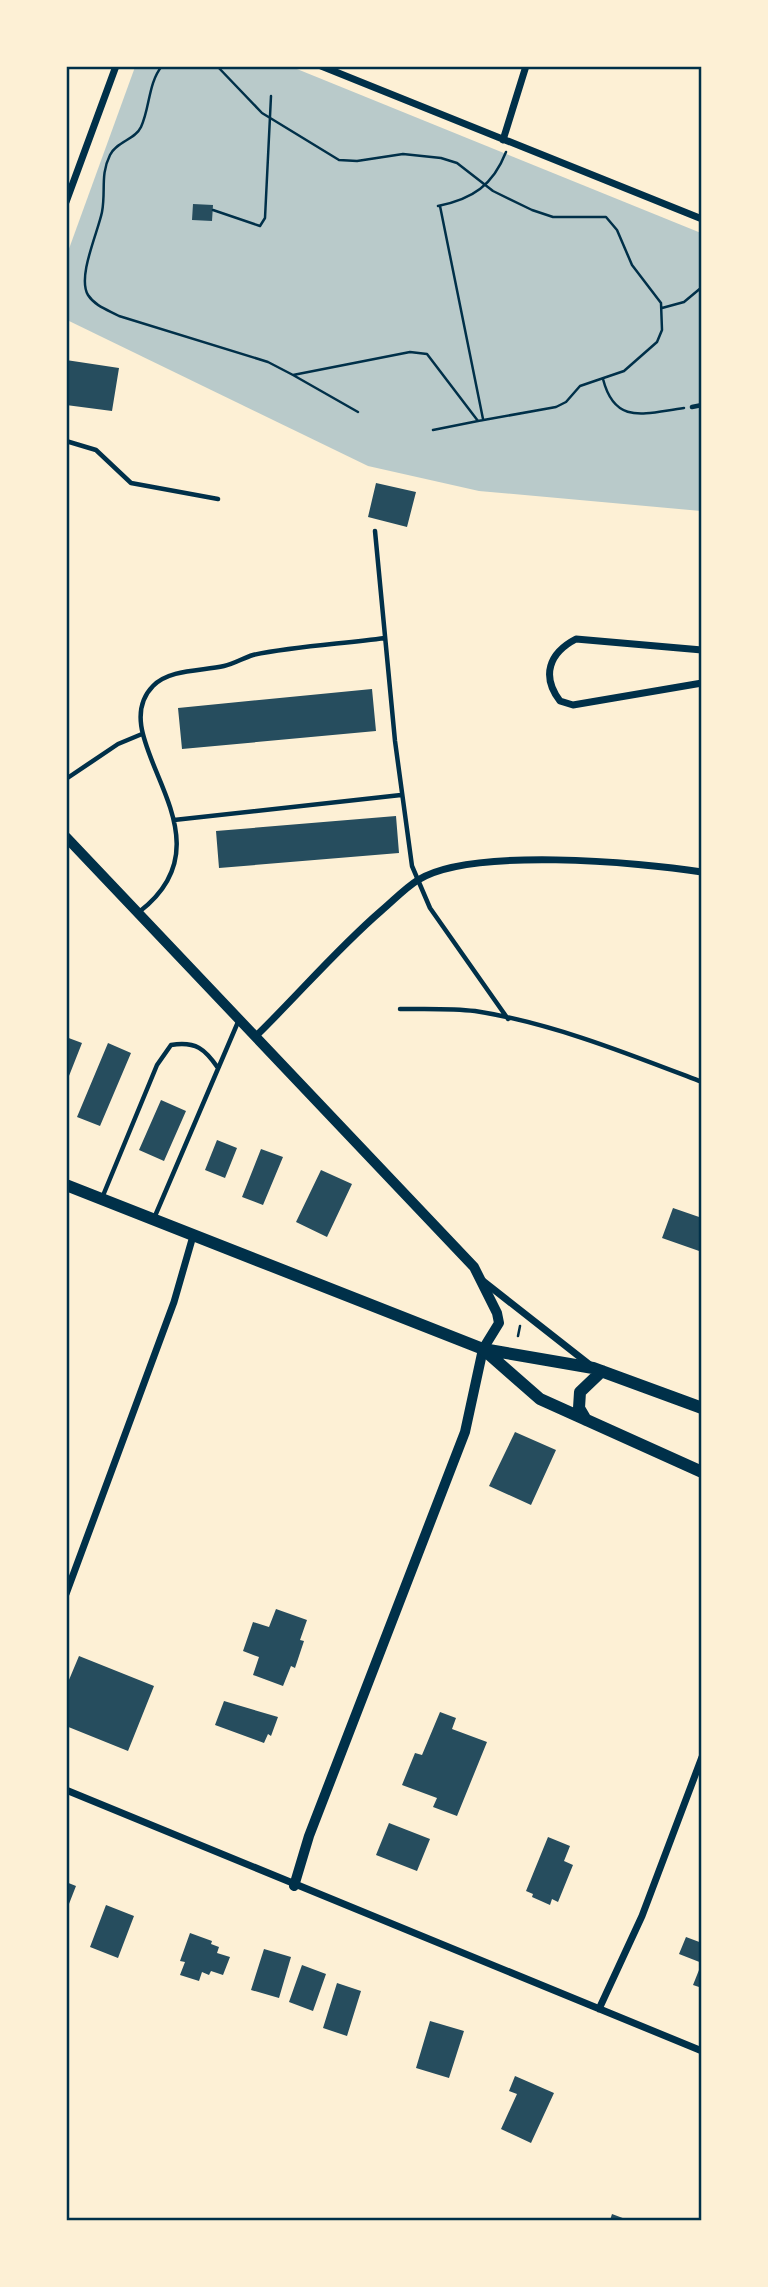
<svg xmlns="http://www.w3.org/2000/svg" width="768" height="2287" font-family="Ubuntu,sans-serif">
  <rect width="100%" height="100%" fill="#fdf0d5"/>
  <!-- green -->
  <path fill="#b9caca" d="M135,67H292L701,233V511L479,491L368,466L67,320L66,257Z"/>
  <!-- building -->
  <path fill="#264d5e" d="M193,204L213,205L212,221L192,220Z
    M66,360L119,368L112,411L66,405Z
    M376,483L416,492L407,527L368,517Z
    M372,689L376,731L182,749L178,708Z
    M396,816L399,853L219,868L216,831Z
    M66,1037L82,1043L67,1081H66Z
    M108,1043L131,1053L100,1126L77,1117Z
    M161,1100L186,1111L164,1161L139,1150Z
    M217,1140L237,1148L225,1178L205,1170Z
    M261,1149L283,1157L263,1205L242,1197Z
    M321,1170L352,1184L327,1237L296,1222Z
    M673,1208L702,1218V1252L662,1238Z
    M515,1432L556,1450L531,1505L489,1486Z
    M276,1609L307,1620L300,1640L304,1641L295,1668L291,1666L283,1686L253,1675L259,1657L243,1651L253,1622L269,1627Z
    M79,1656L154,1686L128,1751L66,1726V1687Z
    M224,1701L278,1717L271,1736L268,1734L264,1743L215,1725Z
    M440,1712L456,1718L452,1729L487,1742L457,1816L433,1807L437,1798L402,1785L415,1753L422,1755Z
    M389,1823L430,1839L417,1871L376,1855Z
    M548,1837L570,1846L564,1861L573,1865L558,1902L552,1899L550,1905L532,1897L533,1894L526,1891Z
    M66,1882L76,1886L67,1909H66Z
    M106,1905L134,1916L118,1958L90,1947Z
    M190,1933L212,1941L211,1944L219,1947L217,1953L230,1957L223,1975L211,1971L209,1975L202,1972L199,1981L180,1975L185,1962L180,1961Z
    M686,1937L702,1943V1963L679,1954Z
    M264,1949L291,1957L279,1998L251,1990Z
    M302,1965L326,1974L313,2011L289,2002Z
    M701,1965H702V1988L693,1985Z
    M337,1983L361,1991L347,2036L323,2028Z
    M430,2021L464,2031L449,2078L416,2068Z
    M515,2076L554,2093L531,2143L501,2129L517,2094L509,2091Z
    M612,2214L628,2220H610Z"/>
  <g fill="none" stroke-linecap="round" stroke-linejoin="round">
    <!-- path -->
    <path stroke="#003049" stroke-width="2.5" d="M162,66C148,83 150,108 141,127C135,140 117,141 110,155C100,175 106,191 102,212C98,232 77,277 88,295C95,306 108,310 119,316L268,362L293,375L410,352L427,354L478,421L556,407L566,402L580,386L624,371L657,342L662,330L661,303L632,265L617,230L606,217H553L532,210L493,191L457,163L441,158L403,154L357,161L339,160L262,113L217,66
      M438,206C473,199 493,185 506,152
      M440,206L483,419
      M213,210L260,226L265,218L271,96
      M662,308L684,302L702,287
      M293,375L358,412
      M603,379C615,426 645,413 684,408
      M433,430L478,421
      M518,1336L520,1326"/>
    <!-- service -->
    <path stroke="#003049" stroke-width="4.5" d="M692,407L702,405
      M66,441L96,450L131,483L218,499
      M375,531L395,741L412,866L430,908L508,1019
      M66,779L118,744L142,734
      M174,820L401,795
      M139,912C240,835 100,740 153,686C169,669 202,671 224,666C234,664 243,658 253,655C296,646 342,644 385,638
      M400,1009C424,1009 451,1008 475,1011C552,1023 629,1054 702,1082
      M102,1198L157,1065L171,1045C196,1041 205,1049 218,1068
      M155,1216L238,1022"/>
    <!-- minor -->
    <path stroke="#003049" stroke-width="7" d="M321,66L702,219
      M503,140L526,66
      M66,202L116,66
      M702,650L576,639C549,653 541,676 560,701L573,705L702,683
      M257,1035C299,994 337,949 381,911C393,901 405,888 418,880C470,847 639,862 702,872
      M483,1281L590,1365
      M66,1594L174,1302L193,1236
      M66,1790L702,2051
      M599,2009L642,1916L702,1757"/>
    <!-- tertiary -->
    <path stroke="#003049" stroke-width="10" d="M66,837L474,1267L497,1313L499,1323L483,1349L465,1432L309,1836L294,1886"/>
    <!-- primary -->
    <path stroke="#003049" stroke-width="12" d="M66,1185L483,1349L593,1368L702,1408
      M483,1349L540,1399L702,1472
      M586,1420L579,1408L580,1392L602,1371"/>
  </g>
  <!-- border -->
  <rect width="768" height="2287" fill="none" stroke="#fdf0d5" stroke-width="136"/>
  <rect x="68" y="68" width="632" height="2151" fill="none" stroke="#003049" stroke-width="2.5"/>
</svg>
